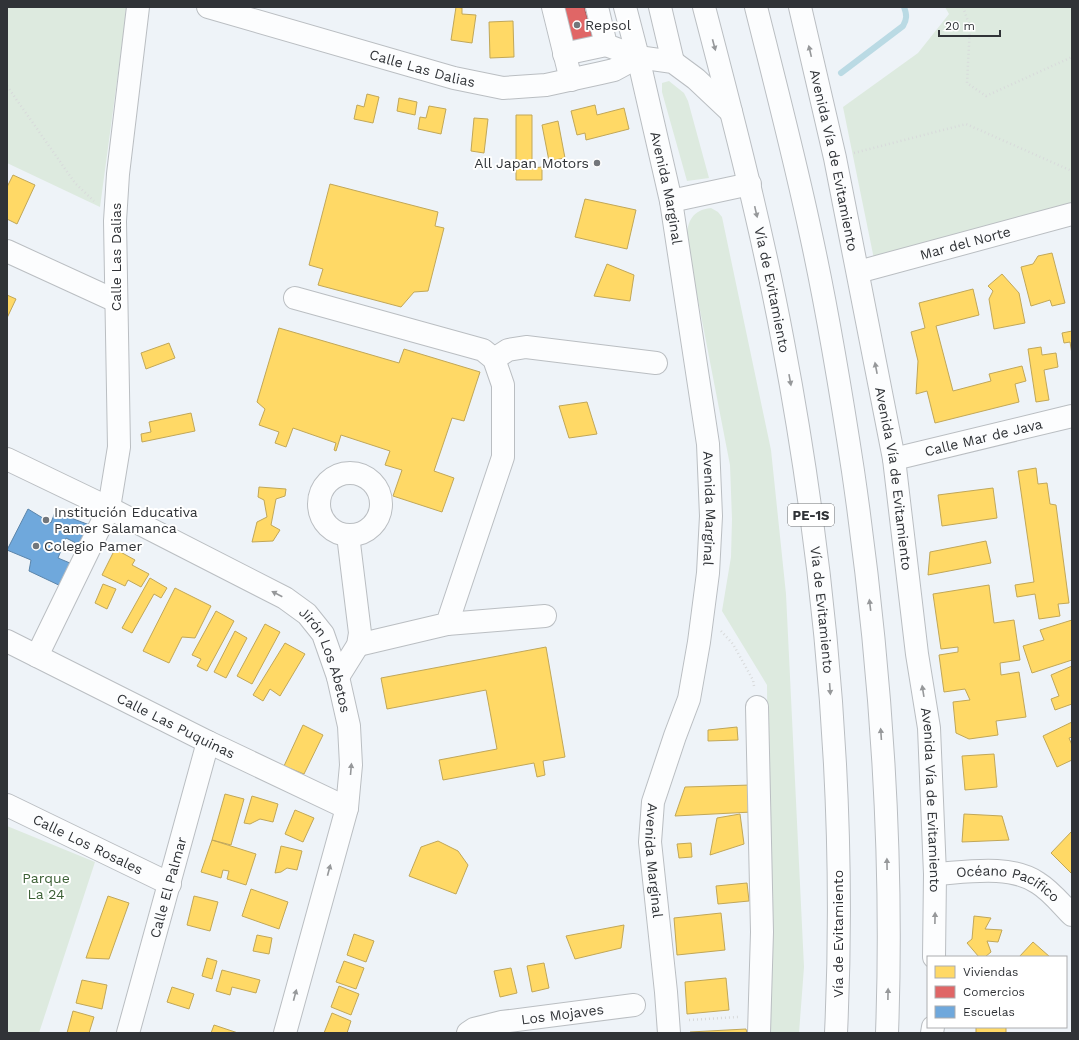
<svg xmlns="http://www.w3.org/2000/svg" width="1079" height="1040" font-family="'Work Sans',sans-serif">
  <rect width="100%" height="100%" fill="#eef3f8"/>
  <!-- green -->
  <path fill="#ddeadf" d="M7,7H126L124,29L100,207L7,163Z
    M945,7H1072V209L874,259L843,107L918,53L949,14Z
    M669,81L684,93L688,101L709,178L687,181L662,92V83Z
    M711,208L718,212L722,217L771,450L786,594L804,967L799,1033H767L769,980L767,685L722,611L731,557L732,519L730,465L686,238C688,221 692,210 711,208Z
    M7,826L95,862L39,1033H7Z"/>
  <!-- homes -->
  <path fill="#ffd966" stroke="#c1a758" d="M456,7L462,8V14L476,15L472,43L451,40Z
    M513,21L514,57L490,58L489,22Z
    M367,94L379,97L373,123L354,119L357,105L364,107Z
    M399,98L417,102L415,115L397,111Z
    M595,105L597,115L624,108L629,129L586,140L585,133L577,135L571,111Z
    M429,106L446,109L441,134L418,129L420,117L426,118Z
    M516,115H532V168L542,167V180H516Z
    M474,118L488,119L484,153L471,151Z
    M558,121L565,158L549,161L542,125Z
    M13,175L35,185L17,224L7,219V187Z
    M330,184L438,212L435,226L444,228L428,291L414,292L401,307L318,285L323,269L309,265Z
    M585,199L636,210L627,249L575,237Z
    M1052,253L1065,303L1052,306L1050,300L1031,306L1021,267L1033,264L1038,256Z
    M607,264L634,275L630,301L594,296Z
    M1002,274L1019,293L1025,323L994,329L989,299L993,291L988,286Z
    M973,289L979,315L936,326L953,391L991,381L989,374L1022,366L1026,381L1015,384L1019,402L935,423L927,391L916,394L918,361L911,332L925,328L919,303Z
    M7,295L16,299L7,318Z
    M279,328L399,363L404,349L480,372L464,421L452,418L434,471L454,478L442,512L393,496L402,470L385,465L390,451L341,435L336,451L334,450L336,443L293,428L286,447L275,443L279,432L259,425L265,409L257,402Z
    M1072,331V354L1070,342L1064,343L1062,333Z
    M169,343L175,358L146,369L141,353Z
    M1041,347L1042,355L1056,353L1058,367L1044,370L1049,400L1036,402L1028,349Z
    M587,402L597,434L569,438L559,406Z
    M191,413L195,431L142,442L141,434L151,432L149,422Z
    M1036,468L1038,484L1047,483L1050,504L1056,505L1069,603L1058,604L1060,616L1039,619L1035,594L1017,597L1015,585L1034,582L1018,471Z
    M259,487L286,489L285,496L276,499L271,525L280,530L273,541L252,542L257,522L267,517L264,500L258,497Z
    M993,488L997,518L942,526L938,495Z
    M986,541L991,563L928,575L930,552Z
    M115,549L135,560L132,565L149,574L141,587L128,580L125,586L102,575Z
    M150,578L167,588L161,598L154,594L132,633L122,628Z
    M103,584L116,589L107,609L95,603Z
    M989,585L994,623L1014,620L1020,660L1000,663L1001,675L1019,672L1026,717L996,721L998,735L969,739L956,733L953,702L970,700L965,689L944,692L939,655L958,652V647L941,649L933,594Z
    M175,588L211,606L195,638L182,637L169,663L143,651Z
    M216,611L234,621L207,671L197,666L201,659L192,655Z
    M1072,620V660L1032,673L1023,646L1044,640L1040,630Z
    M265,624L280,632L252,684L237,676Z
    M235,631L247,638L226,678L214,672Z
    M285,643L305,654L280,696L270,689L263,701L253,695Z
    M546,647L565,757L543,761L545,775L537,777L534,763L443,780L439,760L497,749L486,690L387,709L381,678Z
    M1072,666V704L1055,710L1051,699L1059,696L1051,675Z
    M1072,722V737L1069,738L1072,745V760L1057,767L1043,736Z
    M303,725L323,735L304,774L284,766Z
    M737,727L738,740L708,741V730Z
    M994,754L997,787L965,790L962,756Z
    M751,785L752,812L675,816L685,787Z
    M225,794L244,799L231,845L212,840Z
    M252,796L278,804L273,822L260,819L250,824L244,823Z
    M295,810L314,818L303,842L285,834Z
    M740,814L744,844L710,855L717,818Z
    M964,814L1002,816L1009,840L962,842Z
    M1072,831V874L1051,853Z
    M212,840L256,854L246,885L227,879L229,871L223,870L221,878L201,872Z
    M438,841L458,851L468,865L456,894L409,876L421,847Z
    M691,843L692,857L679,858L677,844Z
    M281,846L302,851L297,870L287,868L281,872L275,873Z
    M747,883L749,901L718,904L716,886Z
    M251,889L288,902L279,929L242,916Z
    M108,896L129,903L109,959L86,958Z
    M194,896L218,902L210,931L187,925Z
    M721,913L725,950L677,955L674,918Z
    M974,916L991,918L985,929L1002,930L998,942L987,941L991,952L985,957H979L967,943L972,939Z
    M624,925L621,948L575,959L566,936Z
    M354,934L374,941L366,962L347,955Z
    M257,935L272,938L269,954L253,951Z
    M1033,942L1050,957H1019Z
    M207,958L217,961L212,979L202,976Z
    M344,961L364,968L356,989L336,982Z
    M544,963L549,988L532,992L527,966Z
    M511,968L517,993L500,997L494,971Z
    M222,970L260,980L256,993L232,987L230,995L216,991Z
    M726,978L729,1010L687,1014L685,982Z
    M82,980L107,985L102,1009L76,1003Z
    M339,986L359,994L351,1015L331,1007Z
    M172,987L194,994L189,1009L167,1002Z
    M73,1011L94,1017L89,1033H67Z
    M332,1013L351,1021L347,1033H324Z
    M214,1025L238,1033H211Z
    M976,1027H1006V1033H976Z
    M746,1029L747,1033H690V1032Z"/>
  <!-- shops -->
  <path fill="#e06666" stroke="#ab5758" d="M559,7H584L594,43L571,49Z"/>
  <!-- schools -->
  <path fill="#6fa8dc" stroke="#5c85aa" d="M28,509L51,523L55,512L95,527L82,555L73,549L76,543L66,538L58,558L77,566L65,588L29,571L31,560L7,550Z"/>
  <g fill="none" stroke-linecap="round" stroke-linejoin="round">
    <!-- stream -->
    <path stroke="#badae4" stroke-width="6" d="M841,73L903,26C907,19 907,15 904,7"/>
    <defs>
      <g id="minor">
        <path id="s1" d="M208,7L454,78L503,88L546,85L601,73L614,70L638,57"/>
        <path d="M553,7L571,80"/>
        <path d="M597,7L606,45L638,57"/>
        <path d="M660,7L673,62"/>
        <path id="s2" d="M800,7L835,158L894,459L917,654L929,728L935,874L934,957"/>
        <path d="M564,54L606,45"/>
        <path id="s3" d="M638,57L671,201L708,444L711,516L708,573L699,642L689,699L675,736L653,802L650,842L666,992L669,1033"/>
        <path d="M7,251L116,301"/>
        <path id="s4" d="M858,272L1072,214"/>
        <path d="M295,298L483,350L494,359L503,385V457L447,624L358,645"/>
        <path d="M494,359L508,350L526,347L656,363"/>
        <path id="s5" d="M7,459L109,508L285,598L307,614L323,634L338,677L349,726L351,765L347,808L285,1033"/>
        <path id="s6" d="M894,459L1072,416"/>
        <circle cx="350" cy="504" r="31"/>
        <path d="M447,624L545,616"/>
        <path id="s7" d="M7,641L208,742L347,808"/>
        <path d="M37,656L109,508L119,447L115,221L118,174L138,7"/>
        <path d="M338,677L358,645L360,633L348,535"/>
        <path d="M757,707L762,932L759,1033"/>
        <path id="s8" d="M7,805L170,884"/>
        <path id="s9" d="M935,874C967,872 1010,864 1038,883C1051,891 1061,904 1072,915"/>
        <path id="s10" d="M128,1033L208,742"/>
        <path id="s11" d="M468,1033L474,1029L502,1022L634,1005"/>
        <path d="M932,1033L933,1027"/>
      </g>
      <path id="major" d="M625,7L638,57"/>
      <g id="highway">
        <path id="s12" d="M704,7C733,118 762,229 783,342C826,569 847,802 836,1033"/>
        <path d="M756,7C775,83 795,159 811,235C828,313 841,392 853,471C880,657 894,846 887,1033"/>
        <path d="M638,57L673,62L696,79L731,112"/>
        <path d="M671,201L750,184"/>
      </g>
    </defs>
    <!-- minor casing -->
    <use href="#minor" stroke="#babec2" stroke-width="24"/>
    <!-- major casing -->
    <use href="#major" stroke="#babec2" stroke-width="24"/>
    <!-- highway casing -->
    <use href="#highway" stroke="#babec2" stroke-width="24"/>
    <!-- path -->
    <path stroke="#d8dadb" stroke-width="2.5" stroke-dasharray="1 3" stroke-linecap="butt" d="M963,7L970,27L967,83L986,96L1072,57
      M7,86L75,183L94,201
      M854,153L966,124L1072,171
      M721,631L733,644L753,680L754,686
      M689,1020L738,1017"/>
    <!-- minor -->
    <use href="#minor" stroke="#fcfdfe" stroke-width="22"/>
    <!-- major -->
    <use href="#major" stroke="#fcfdfe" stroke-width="22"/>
    <!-- highway -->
    <use href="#highway" stroke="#fcfdfe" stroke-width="22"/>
  </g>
  <!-- one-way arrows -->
  <defs><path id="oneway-solid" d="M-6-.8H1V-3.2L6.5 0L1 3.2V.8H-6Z"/></defs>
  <g fill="#96989a">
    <use href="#oneway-solid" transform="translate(714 45) rotate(75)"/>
    <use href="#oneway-solid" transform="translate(810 51) rotate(-103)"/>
    <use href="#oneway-solid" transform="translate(756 212) rotate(77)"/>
    <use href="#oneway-solid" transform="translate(876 368) rotate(-101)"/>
    <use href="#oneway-solid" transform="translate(790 380) rotate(80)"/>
    <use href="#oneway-solid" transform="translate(277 594) rotate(-153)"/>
    <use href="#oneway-solid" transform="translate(870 605) rotate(-97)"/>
    <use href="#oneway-solid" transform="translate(830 689) rotate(86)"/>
    <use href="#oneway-solid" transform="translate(923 691) rotate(-99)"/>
    <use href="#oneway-solid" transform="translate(881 734) rotate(-94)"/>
    <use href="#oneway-solid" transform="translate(351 769) rotate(-85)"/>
    <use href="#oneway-solid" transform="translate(887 864) rotate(-91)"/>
    <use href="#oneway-solid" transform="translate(329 870) rotate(-75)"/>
    <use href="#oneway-solid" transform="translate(935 918) rotate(-89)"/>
    <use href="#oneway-solid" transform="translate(888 994) rotate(-89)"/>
    <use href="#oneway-solid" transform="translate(295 995) rotate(-75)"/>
  </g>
  <!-- markers -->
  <g fill="#72767b" stroke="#fff" stroke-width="1.5">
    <circle cx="577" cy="25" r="4"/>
    <circle cx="597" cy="163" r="4"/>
    <circle cx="46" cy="520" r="4"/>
    <circle cx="36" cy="546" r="4"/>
  </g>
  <g text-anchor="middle" stroke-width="4" stroke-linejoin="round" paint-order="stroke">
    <!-- shield labels -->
    <rect fill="#fff" stroke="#6e7073" stroke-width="1" x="788" y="504" width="46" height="22" rx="3"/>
    <g font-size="13" font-weight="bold" fill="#303337">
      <text x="811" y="520">PE-1S</text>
    </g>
    <!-- poi labels -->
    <g font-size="14" fill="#303337" stroke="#fff" text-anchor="start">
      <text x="585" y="30">Repsol</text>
      <text x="589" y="168" text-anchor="end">All Japan Motors</text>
      <text x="54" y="517">Institución Educativa<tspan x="54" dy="16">Pamer Salamanca</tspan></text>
      <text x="44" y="551">Colegio Pamer</text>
    </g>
    <!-- street labels -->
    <g font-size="14" fill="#303337" stroke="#fff">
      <text dy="5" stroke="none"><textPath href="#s1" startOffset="223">Calle Las Dalias</textPath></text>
      <text dy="5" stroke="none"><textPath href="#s2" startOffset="157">Avenida Vía de Evitamiento</textPath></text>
      <text dy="5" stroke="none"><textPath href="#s3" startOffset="134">Avenida Marginal</textPath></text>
      <text dy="5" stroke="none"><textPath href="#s4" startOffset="111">Mar del Norte</textPath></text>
      <text transform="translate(116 257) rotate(-90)" y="5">Calle Las Dalias</text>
      <text dy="5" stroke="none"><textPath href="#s12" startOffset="291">Vía de Evitamiento</textPath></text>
      <text dy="5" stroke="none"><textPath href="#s6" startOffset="92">Calle Mar de Java</textPath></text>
      <text dy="5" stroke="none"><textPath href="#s2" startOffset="481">Avenida Vía de Evitamiento</textPath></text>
      <text dy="5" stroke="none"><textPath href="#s3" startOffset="458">Avenida Marginal</textPath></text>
      <text dy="5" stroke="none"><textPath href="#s12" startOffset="615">Vía de Evitamiento</textPath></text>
      <text dy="5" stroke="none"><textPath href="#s5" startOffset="388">Jirón Los Abetos</textPath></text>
      <text dy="5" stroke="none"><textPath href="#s7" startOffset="189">Calle Las Puquinas</textPath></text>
      <text dy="5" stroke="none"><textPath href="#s2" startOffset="805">Avenida Vía de Evitamiento</textPath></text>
      <text dy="5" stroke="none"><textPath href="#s8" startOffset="90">Calle Los Rosales</textPath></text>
      <text dy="5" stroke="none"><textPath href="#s3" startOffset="818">Avenida Marginal</textPath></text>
      <text dy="5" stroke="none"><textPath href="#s10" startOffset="151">Calle El Palmar</textPath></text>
      <text dy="5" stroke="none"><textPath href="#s9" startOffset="76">Océano Pacífico</textPath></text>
      <text transform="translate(838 934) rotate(-90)" y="5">Vía de Evitamiento</text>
      <text dy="5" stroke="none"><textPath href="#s11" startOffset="97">Los Mojaves</textPath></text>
    </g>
    <!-- park labels -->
    <g font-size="14" fill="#3d6136" stroke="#fff">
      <text x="46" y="883">Parque<tspan x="46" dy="16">La 24</tspan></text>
    </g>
  </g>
  <!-- border -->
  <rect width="1079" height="1040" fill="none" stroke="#303337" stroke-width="16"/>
  <!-- legend -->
  <rect x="927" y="956" width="140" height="72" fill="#ffffff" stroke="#acadaf"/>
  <rect x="935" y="966" width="20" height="12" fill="#ffd966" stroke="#acadaf"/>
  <text x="963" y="976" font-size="12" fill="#303337">Viviendas</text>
  <rect x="935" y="986" width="20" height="12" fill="#e06666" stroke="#acadaf"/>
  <text x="963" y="996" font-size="12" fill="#303337">Comercios</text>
  <rect x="935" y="1006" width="20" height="12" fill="#6fa8dc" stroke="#acadaf"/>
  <text x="963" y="1016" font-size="12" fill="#303337">Escuelas</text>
  <!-- scale -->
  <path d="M939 30v6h61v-6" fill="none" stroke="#303337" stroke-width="2"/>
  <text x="945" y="30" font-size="12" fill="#303337" stroke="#ffffff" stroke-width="3" paint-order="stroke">20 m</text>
</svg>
